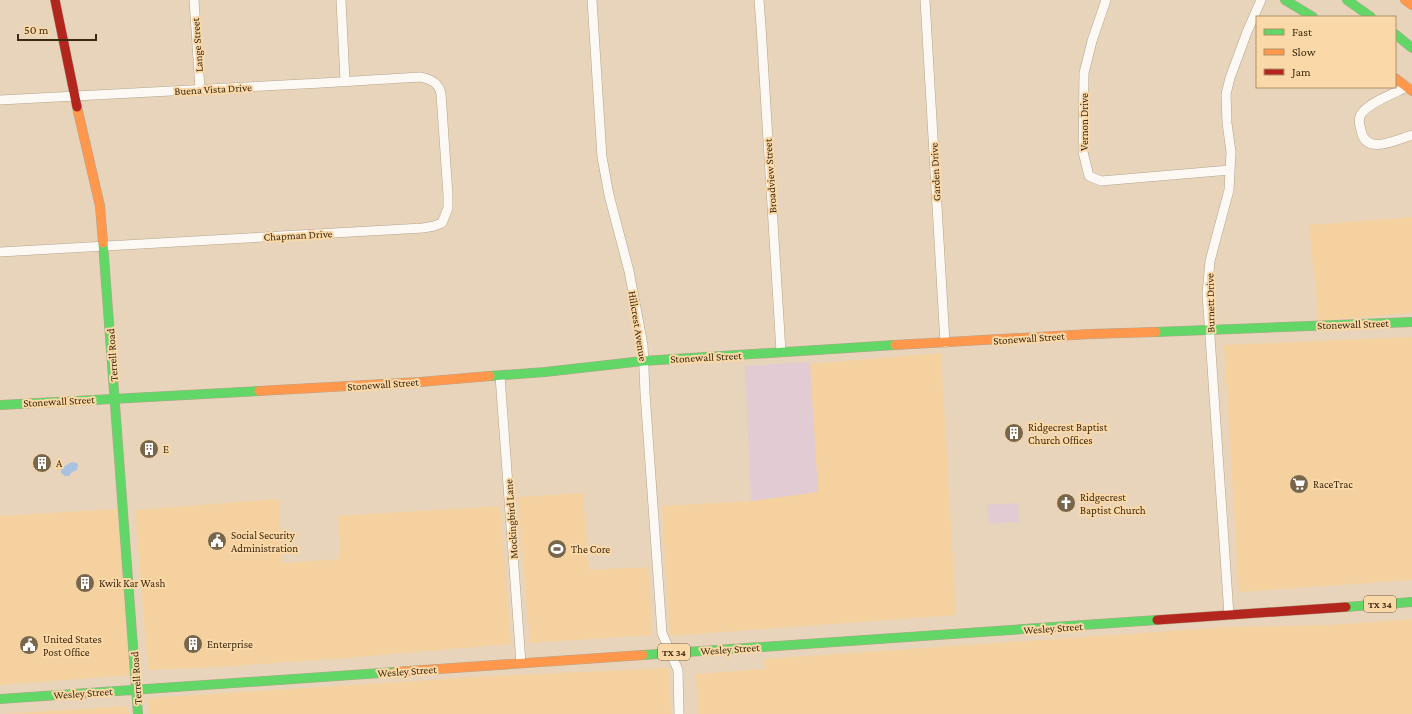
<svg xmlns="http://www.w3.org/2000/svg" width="1412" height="714" font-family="'Crimson Pro',serif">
  <rect width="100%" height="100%" fill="#e8d4ba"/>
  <!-- built -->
  <path fill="#f4d19e" d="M1412,217V313L1319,321L1309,225Z
    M1412,337V580L1239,592L1224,345Z
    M941,353L956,615L670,636L662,506L751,501L818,492L810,364Z
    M583,493L589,570L648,567L652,635L530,643L518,497Z
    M279,499L282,563L340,559L338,516L500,506L511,644L346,658L218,667L148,670L135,510Z
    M117,509L130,675L0,685V516Z
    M1412,619V714H698L696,674L765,669L764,659L1229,627L1329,625Z
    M669,668L671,714H149L148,698L493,676Z
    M128,706L129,714H2Z"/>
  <!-- green -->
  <path fill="#e2cbd3" d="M808,362L810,364L818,492L751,501L745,366Z
    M1018,503L1019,522L989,524L987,505Z"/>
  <!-- water -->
  <path fill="#aac2e1" d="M72,462L77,463L78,465L77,470L72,472L69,476H65L61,473V468Z"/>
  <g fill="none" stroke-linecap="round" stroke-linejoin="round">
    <defs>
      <path id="street" d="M194,0L200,89
        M341,0L345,81
        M592,0L602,157L609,195L629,271L643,345L645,393L662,633L678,670L679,714
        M759,0L761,26L781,352
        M925,0L945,343
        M1106,0L1092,41L1084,73L1083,152L1089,176L1101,181L1230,170
        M1407,87C1395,93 1370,102 1362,113C1358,118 1359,123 1361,130C1365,156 1396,140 1412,135
        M0,100L322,83L420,77C431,79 439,83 441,94L448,195V208L442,223L434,226L423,228L0,252
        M500,376L521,663
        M1229,615L1209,322L1207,294L1210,261L1229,190L1231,152L1227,123L1226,94L1230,78L1247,32L1261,0"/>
      <path id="fast" d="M1285,0L1313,17
        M1347,0L1371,17
        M1395,34L1412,48
        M103,243L138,714
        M1156,332L1412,322
        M490,376L545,372L643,361L895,345
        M0,405L259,391
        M1346,607L1412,602
        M643,655L1157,620
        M0,699L395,672"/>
      <path id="slow" d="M1405,0L1412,5
        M1395,78L1412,91
        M77,107L100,206L103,243
        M895,345L1090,334L1156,332
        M259,391L420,382L490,376
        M395,672L643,655"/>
      <path id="jam" d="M55,0L77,107
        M1157,620L1346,607"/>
    </defs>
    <!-- street casing -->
    <use href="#street" stroke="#b4a48c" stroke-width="10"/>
    <!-- fast casing -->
    <use href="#fast" stroke="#b4a48c" stroke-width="10"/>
    <!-- slow casing -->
    <use href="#slow" stroke="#b4a48c" stroke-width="10"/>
    <!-- jam casing -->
    <use href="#jam" stroke="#b4a48c" stroke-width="10"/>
    <!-- street -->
    <use href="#street" stroke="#fcf9f5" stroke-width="9"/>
    <!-- fast -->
    <use href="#fast" stroke="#63d668" stroke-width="9"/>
    <!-- slow -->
    <use href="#slow" stroke="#ff974d" stroke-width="9"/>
    <!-- jam -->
    <use href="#jam" stroke="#b3261e" stroke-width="9"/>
  </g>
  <!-- icons -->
  <defs>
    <symbol id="building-disc" viewBox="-11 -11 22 22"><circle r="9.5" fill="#78664c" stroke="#fbd8a7"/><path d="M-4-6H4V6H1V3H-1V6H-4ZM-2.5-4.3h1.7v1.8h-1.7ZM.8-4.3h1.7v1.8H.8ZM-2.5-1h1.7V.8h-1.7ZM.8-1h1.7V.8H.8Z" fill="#fff"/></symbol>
    <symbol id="supermarket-disc" viewBox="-11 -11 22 22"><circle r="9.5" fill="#78664c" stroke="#fbd8a7"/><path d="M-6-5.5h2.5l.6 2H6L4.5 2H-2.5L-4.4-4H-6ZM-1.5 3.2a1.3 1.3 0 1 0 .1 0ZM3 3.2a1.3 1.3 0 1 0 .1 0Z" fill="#fff"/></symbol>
    <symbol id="church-disc" viewBox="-11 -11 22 22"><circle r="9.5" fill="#78664c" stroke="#fbd8a7"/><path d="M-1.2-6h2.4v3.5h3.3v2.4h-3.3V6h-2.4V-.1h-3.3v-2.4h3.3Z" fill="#fff"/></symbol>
    <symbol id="civic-disc" viewBox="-11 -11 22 22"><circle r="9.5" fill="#78664c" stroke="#fbd8a7"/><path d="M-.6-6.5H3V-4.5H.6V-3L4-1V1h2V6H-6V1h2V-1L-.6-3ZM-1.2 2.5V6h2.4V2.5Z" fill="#fff"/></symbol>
    <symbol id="stadium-disc" viewBox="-11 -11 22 22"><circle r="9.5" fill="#78664c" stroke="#fbd8a7"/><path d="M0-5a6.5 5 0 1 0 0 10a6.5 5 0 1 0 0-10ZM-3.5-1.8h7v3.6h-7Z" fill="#fff"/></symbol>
  </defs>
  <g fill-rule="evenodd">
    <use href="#building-disc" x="1003" y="422" width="22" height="22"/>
    <use href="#building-disc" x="138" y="438" width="22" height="22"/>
    <use href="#building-disc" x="31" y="452" width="22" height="22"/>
    <use href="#supermarket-disc" x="1288" y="473" width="22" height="22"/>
    <use href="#church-disc" x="1055" y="492" width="22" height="22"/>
    <use href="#civic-disc" x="206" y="530" width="22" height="22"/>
    <use href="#stadium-disc" x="546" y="538" width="22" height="22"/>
    <use href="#building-disc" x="74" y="572" width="22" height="22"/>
    <use href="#building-disc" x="182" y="633" width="22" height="22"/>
    <use href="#civic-disc" x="18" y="634" width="22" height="22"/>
  </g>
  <g text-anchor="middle" stroke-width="4" stroke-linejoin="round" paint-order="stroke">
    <!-- shield labels -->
    <g fill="#fbd8a7" stroke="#755e3d" stroke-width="1">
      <rect x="1364" y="596" width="32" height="16" rx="3"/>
      <rect x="658" y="644" width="32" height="16" rx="3"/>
    </g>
    <g font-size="10" font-weight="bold" fill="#3b2a10">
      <text x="1380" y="608">TX 34</text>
      <text x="674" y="656">TX 34</text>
    </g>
    <!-- street labels -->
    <g font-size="11" fill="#3b2a10" stroke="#fbd8a7">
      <text transform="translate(197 45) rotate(-94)" y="4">Lange Street</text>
      <text transform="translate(213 89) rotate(-3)" y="4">Buena Vista Drive</text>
      <text transform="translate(1084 122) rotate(-90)" y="4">Vernon Drive</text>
      <text transform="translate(935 172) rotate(-93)" y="4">Garden Drive</text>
      <text transform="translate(770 176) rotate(-94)" y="4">Broadview Street</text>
      <text transform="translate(298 235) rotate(-3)" y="4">Chapman Drive</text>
      <text transform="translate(1210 303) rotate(-91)" y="4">Burnett Drive</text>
      <text transform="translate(1353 324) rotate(-2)" y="4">Stonewall Street</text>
      <text transform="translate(638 326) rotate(81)" y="4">Hillcrest Avenue</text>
      <text transform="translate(1029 338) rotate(-4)" y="4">Stonewall Street</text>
      <text transform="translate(112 355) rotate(-94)" y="4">Terrell Road</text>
      <text transform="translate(706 357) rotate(-3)" y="4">Stonewall Street</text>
      <text transform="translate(383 384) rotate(-4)" y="4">Stonewall Street</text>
      <text transform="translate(59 401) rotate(-3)" y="4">Stonewall Street</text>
      <text transform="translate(511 519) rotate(-94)" y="4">Mockingbird Lane</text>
      <text transform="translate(1053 628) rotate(-4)" y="4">Wesley Street</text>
      <text transform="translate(730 649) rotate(-4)" y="4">Wesley Street</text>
      <text transform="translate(407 671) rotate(-4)" y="4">Wesley Street</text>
      <text transform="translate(136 678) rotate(-94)" y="4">Terrell Road</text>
      <text transform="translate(83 693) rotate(-4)" y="4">Wesley Street</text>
    </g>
    <!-- poi labels -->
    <g font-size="11" fill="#3b2a10" stroke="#fbd8a7" text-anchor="start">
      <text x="1028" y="431">Ridgecrest Baptist<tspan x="1028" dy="13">Church Offices</tspan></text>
      <text x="163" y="453">E</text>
      <text x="56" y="467">A</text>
      <text x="1313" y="488">RaceTrac</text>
      <text x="1080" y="501">Ridgecrest<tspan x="1080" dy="13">Baptist Church</tspan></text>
      <text x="231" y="539">Social Security<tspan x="231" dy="13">Administration</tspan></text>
      <text x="571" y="553">The Core</text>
      <text x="99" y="587">Kwik Kar Wash</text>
      <text x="43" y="643">United States<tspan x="43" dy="13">Post Office</tspan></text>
      <text x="207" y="648">Enterprise</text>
    </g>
  </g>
  <!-- legend -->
  <rect x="1256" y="16" width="140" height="72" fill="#fbd8a7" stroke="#ae926b"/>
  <rect x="1264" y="29" width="20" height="6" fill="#63d668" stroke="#ae926b"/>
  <text x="1292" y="36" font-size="12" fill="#3b2a10">Fast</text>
  <rect x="1264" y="49" width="20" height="6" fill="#ff974d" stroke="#ae926b"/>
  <text x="1292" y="56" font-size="12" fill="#3b2a10">Slow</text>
  <rect x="1264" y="69" width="20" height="6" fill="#b3261e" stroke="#ae926b"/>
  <text x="1292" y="76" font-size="12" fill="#3b2a10">Jam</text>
  <!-- scale -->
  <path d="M18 34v6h78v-6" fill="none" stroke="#3b2a10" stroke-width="2"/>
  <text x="24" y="34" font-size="12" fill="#3b2a10" stroke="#fbd8a7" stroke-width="3" paint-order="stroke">50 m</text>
</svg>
